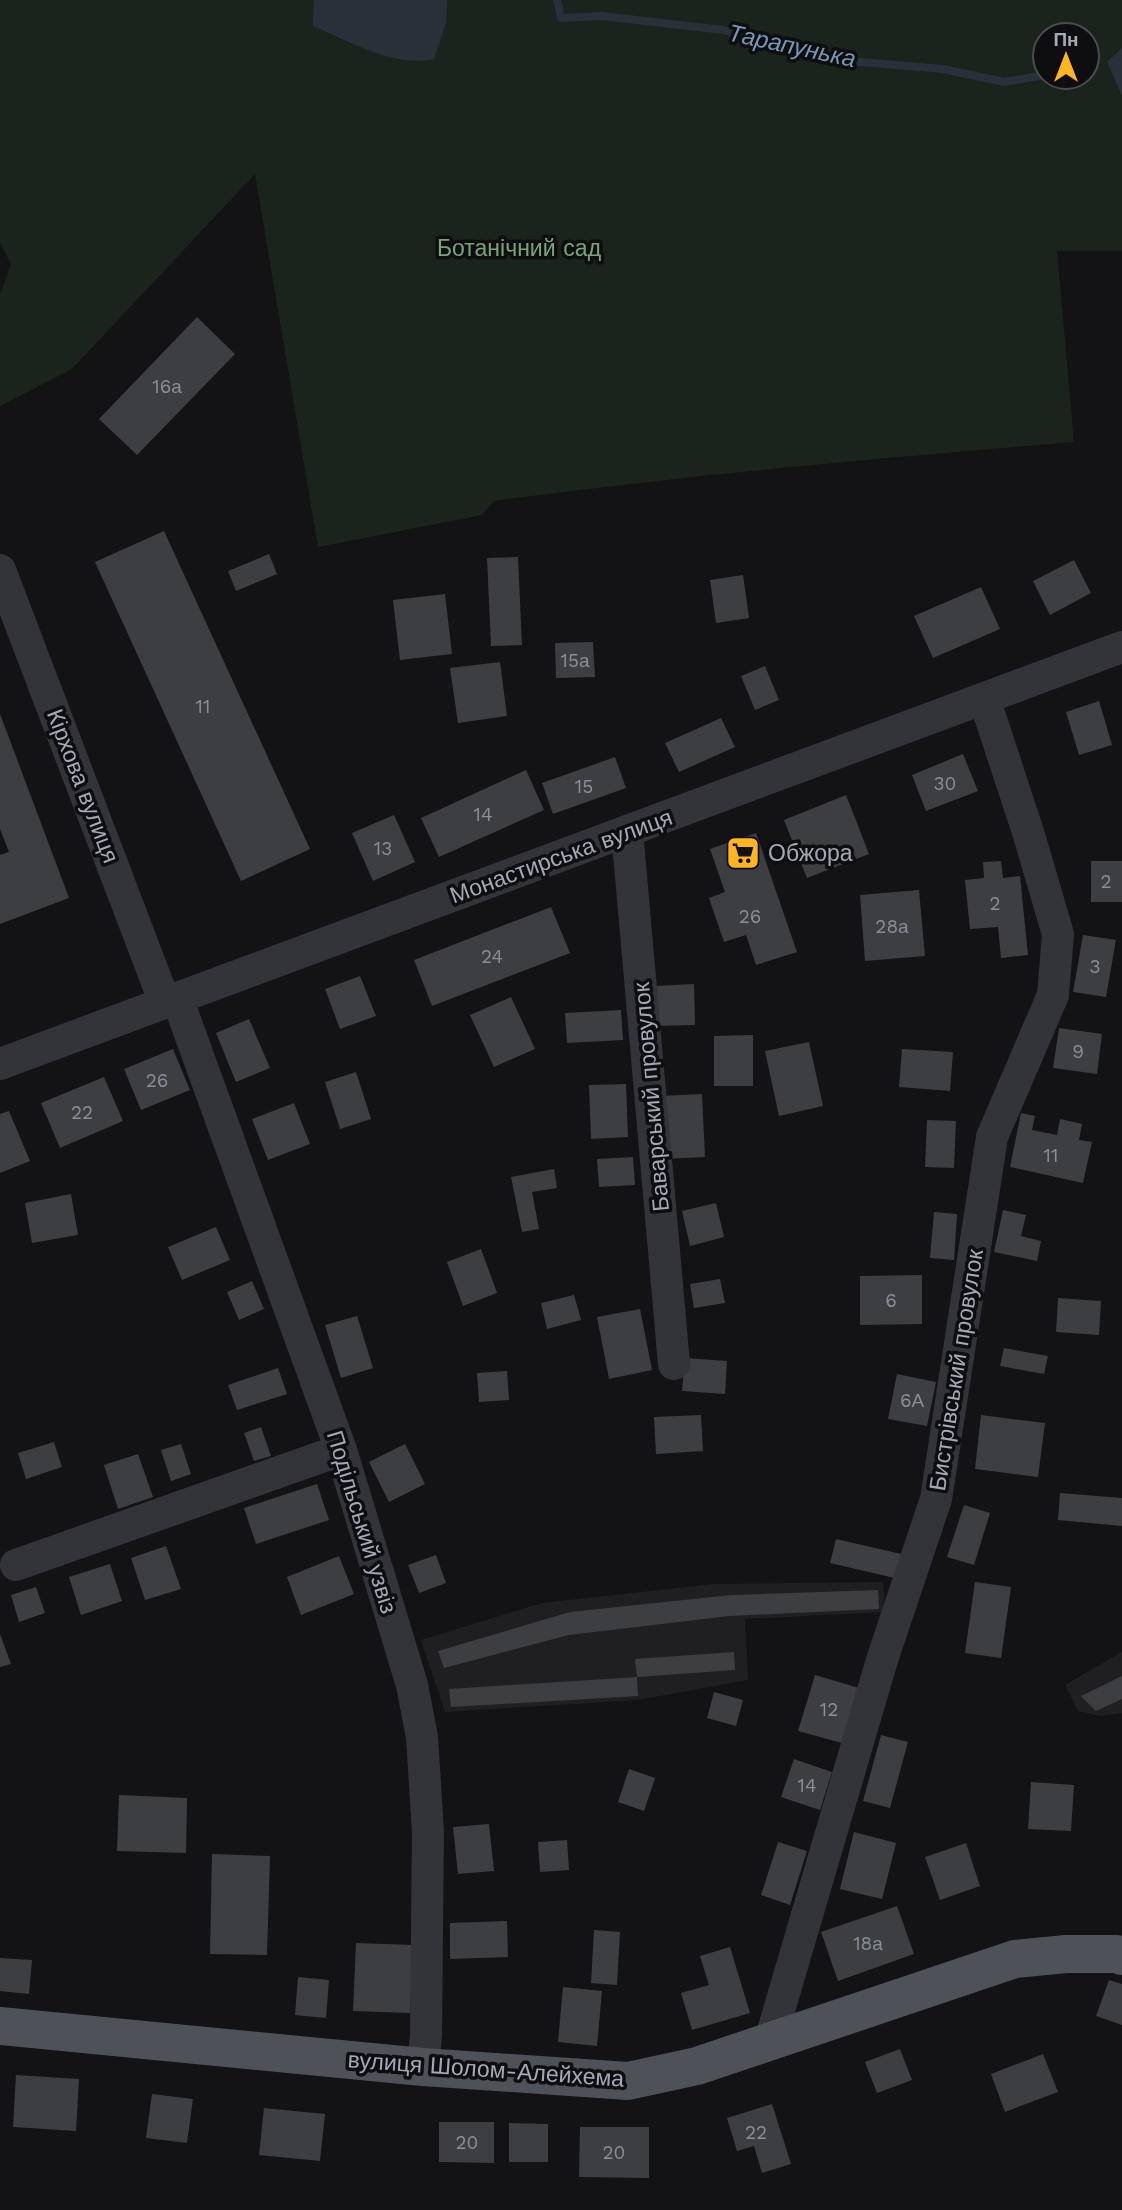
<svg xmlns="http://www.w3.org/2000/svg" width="1122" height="2210" font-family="'Work Sans',sans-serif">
  <rect width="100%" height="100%" fill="#131315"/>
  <!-- built -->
  <path fill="#1f1f22" d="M883,1582L885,1612L745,1619L748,1680L638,1700L445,1712L421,1640L542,1603L714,1584Z
    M1122,1652V1713L1101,1716L1078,1711L1065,1685Z"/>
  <!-- green -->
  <path fill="#1a231c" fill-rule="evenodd" d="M0,0H1122V251H1057L1074,442C880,458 686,475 494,501L482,515L318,547L255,174L72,369L0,406V295L11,264L0,243ZM1045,35H1087V77H1045Z"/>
  <!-- water -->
  <path fill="#283139" d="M314,0H447L446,23L434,59C394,68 349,41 313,26Z
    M1122,48V96L1107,62Z"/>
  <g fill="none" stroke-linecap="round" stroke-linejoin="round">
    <!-- stream -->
    <path stroke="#283139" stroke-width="8" d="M557,0L561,18L602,16L723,30L837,60L943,69L1004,82L1040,76"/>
  </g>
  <!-- building -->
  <path fill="#3c3e42" d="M197,317L235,354L137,455L99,419Z
    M164,531L310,849L241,881L95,562Z
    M269,554L277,574L236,591L228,571Z
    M518,557L522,645L491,646L487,558Z
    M1074,560L1091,593L1050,615L1033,581Z
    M743,575L749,618L716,623L710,580Z
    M981,587L1000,629L933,658L914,616Z
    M445,594L452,654L400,660L393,600Z
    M593,642L595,677L556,678L555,643Z
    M500,662L507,716L458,723L450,668Z
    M765,666L779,700L755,710L741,676Z
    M1099,701L1112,745L1079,755L1066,712Z
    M0,714L69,898L0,924V855L9,852L0,829Z
    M721,718L735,747L679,772L665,743Z
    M963,754L978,791L926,811L912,775Z
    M615,757L626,788L553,814L542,783Z
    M526,770L544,810L439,857L421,818Z
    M846,795L869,854L807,878L784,820Z
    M394,815L415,862L373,881L352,833Z
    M756,833L797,952L756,965L746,935L724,942L709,898L725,892L710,849Z
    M1001,861L1003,878L1020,876L1028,955L1001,958L998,927L970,929L965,880L984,878L983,862Z
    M1091,861H1122V902H1091Z
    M919,890L925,956L865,961L860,895Z
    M551,907L570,953L432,1006L414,960Z
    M1083,935L1116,940L1106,997L1073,992Z
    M360,976L376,1016L340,1029L325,989Z
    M694,984L695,1025L655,1026L654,986Z
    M511,997L535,1049L494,1067L470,1015Z
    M621,1010L623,1040L567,1043L565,1013Z
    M249,1019L270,1068L236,1082L216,1033Z
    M1059,1028L1102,1034L1097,1074L1053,1068Z
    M753,1035V1086H714V1036Z
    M809,1042L823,1106L779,1116L765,1051Z
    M173,1049L190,1090L141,1110L124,1069Z
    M902,1049L953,1052L950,1091L899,1087Z
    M356,1072L371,1119L340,1129L325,1082Z
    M104,1077L123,1121L60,1148L41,1103Z
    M626,1084L628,1137L591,1139L589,1085Z
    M702,1094L705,1157L664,1159L661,1096Z
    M294,1103L310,1144L268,1160L252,1119Z
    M9,1111L30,1161L0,1173V1114Z
    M1021,1113L1035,1116L1032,1130L1057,1135L1060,1119L1082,1124L1079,1140L1092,1142L1083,1183L1010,1167Z
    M927,1120L956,1121L954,1168L925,1167Z
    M633,1157L635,1185L599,1187L597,1159Z
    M554,1169L557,1188L532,1192L539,1229L522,1232L511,1177Z
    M71,1194L78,1235L32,1243L25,1203Z
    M716,1203L724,1237L690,1246L682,1211Z
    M1003,1210L1026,1215L1021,1236L1041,1241L1037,1261L994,1252Z
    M934,1212L957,1214L954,1260L930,1258Z
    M216,1227L230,1260L182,1280L168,1247Z
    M481,1249L497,1293L463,1306L447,1262Z
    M922,1275V1324L860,1325V1276Z
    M720,1279L725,1303L694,1308L690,1284Z
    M252,1281L264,1309L239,1320L227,1292Z
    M574,1295L581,1320L547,1329L541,1303Z
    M1058,1298L1101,1301L1099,1335L1056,1332Z
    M640,1309L652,1370L609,1379L597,1317Z
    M357,1316L373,1368L341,1378L325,1325Z
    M1004,1348L1048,1356L1044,1374L1000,1366Z
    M685,1358L727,1361L725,1394L682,1391Z
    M278,1368L287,1394L237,1410L228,1385Z
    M507,1371L509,1400L479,1402L477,1373Z
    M897,1374L936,1382L927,1426L888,1419Z
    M701,1415L703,1451L656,1454L654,1417Z
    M981,1415L1045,1423L1038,1477L975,1469Z
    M261,1427L271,1456L254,1461L244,1433Z
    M54,1442L62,1467L26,1479L18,1453Z
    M181,1444L191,1474L171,1481L161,1450Z
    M405,1444L425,1484L389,1502L369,1462Z
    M138,1454L153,1497L118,1509L104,1465Z
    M317,1484L329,1520L256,1544L244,1508Z
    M1060,1493L1122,1498V1526L1058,1520Z
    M964,1505L990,1513L974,1565L947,1557Z
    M836,1539L901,1554L895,1578L830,1563Z
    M166,1546L181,1589L145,1600L131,1558Z
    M436,1555L446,1583L419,1593L408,1565Z
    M339,1556L354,1594L301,1615L287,1577Z
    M110,1564L122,1601L81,1615L69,1577Z
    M975,1582L1011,1587L1001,1658L965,1653Z
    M36,1587L45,1613L19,1622L11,1595Z
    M878,1590L879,1609L729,1616L569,1635L444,1668L438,1651L570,1612L731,1595Z
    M0,1634L11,1664L0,1667Z
    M734,1652L735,1670L637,1677L638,1696L451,1707L449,1689L637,1677L635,1659Z
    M815,1675L859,1688L842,1743L798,1731Z
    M1122,1676V1699L1096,1711L1081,1696Z
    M714,1692L743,1700L736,1726L707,1718Z
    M881,1735L908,1742L890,1808L863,1801Z
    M794,1759L832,1772L820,1810L781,1797Z
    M629,1769L655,1778L644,1811L618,1802Z
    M1031,1782L1074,1785L1071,1831L1028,1829Z
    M119,1795L187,1798L186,1853L117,1851Z
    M489,1824L494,1871L458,1874L453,1827Z
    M854,1832L896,1843L882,1899L840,1889Z
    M567,1840L569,1870L540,1872L538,1842Z
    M778,1842L807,1851L790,1905L761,1895Z
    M966,1843L980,1886L940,1900L925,1857Z
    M212,1854L270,1856L267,1955L210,1954Z
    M897,1906L914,1954L838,1981L821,1932Z
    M507,1921L508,1957L450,1959V1923Z
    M594,1930L620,1932L617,1985L591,1983Z
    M356,1943L413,1945L410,2013L353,2011Z
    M730,1947L750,2013L692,2030L681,1993L709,1985L700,1956Z
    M0,1958L32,1960L29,1994L0,1991Z
    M298,1977L329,1980L326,2018L295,2015Z
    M1109,1980L1122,1984V2025L1096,2016Z
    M563,1987L602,1991L597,2046L558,2042Z
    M900,2049L912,2080L877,2093L865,2062Z
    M1043,2054L1058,2092L1005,2112L991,2074Z
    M16,2075L79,2079L76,2131L13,2127Z
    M152,2094L193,2099L187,2143L146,2138Z
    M772,2104L791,2164L762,2173L754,2146L737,2151L727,2118Z
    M264,2108L325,2114L320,2161L259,2155Z
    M439,2122H494V2163L439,2162Z
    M509,2123L548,2124V2162H509Z
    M580,2127H649V2178L579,2177Z"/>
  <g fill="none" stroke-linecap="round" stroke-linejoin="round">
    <!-- minor -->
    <path stroke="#33343a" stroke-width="32" d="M0,570L165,1003
      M627,831L674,1364
      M177,998L341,1450L412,1685L422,1737L428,1832L426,2035L423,2067
      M0,1064L1122,647
      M16,1565L341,1450
      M770,2041L882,1660L936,1499L992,1137L1053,995L1058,934L1028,832L984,698"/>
    <!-- major -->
    <path stroke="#4f5159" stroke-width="38" d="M0,2026L423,2067L628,2081L697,2066L1015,1959L1066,1954H1117L1122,1956"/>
  </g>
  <!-- icons -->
  <defs>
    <symbol id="supermarket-square" viewBox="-11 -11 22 22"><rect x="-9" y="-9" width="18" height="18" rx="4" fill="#ffb520" stroke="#0e0e10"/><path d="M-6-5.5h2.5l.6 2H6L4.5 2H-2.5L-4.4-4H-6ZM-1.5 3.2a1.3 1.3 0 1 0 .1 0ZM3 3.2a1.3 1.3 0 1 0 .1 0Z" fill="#111"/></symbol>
  </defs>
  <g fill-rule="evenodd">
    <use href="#supermarket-square" x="724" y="834" width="38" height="38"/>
  </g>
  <g text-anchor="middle" stroke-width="7" stroke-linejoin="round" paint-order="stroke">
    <!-- number labels -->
    <g font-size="19" fill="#898e99">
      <text x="167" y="393">16а</text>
      <text x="575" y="667">15а</text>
      <text x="203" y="713">11</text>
      <text x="945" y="790">30</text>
      <text x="584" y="793">15</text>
      <text x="483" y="821">14</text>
      <text x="383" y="855">13</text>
      <text x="1106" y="888">2</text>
      <text x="995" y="910">2</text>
      <text x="750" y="923">26</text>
      <text x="892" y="933">28а</text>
      <text x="492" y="963">24</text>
      <text x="1095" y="973">3</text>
      <text x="1078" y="1058">9</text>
      <text x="157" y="1087">26</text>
      <text x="82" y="1119">22</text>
      <text x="1051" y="1162">11</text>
      <text x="891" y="1307">6</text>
      <text x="912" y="1407">6А</text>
      <text x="829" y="1716">12</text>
      <text x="807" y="1792">14</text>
      <text x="868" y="1950">18а</text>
      <text x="756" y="2139">22</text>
      <text x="467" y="2149">20</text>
      <text x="614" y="2159">20</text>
    </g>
    <!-- park labels -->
    <g font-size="23" fill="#78a37b" stroke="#0e0e10">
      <text x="519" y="256">Ботанічний сад</text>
    </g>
    <!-- street labels -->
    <g font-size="23" fill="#a3a9b6" stroke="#0e0e10">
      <text transform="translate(83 786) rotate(69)" y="8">Кірхова вулиця</text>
      <text transform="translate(561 856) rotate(-20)" y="8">Монастирська вулиця</text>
      <text transform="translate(651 1097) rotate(-95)" y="8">Баварський провулок</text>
      <text transform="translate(956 1370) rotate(-81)" y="8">Бистрівський провулок</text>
      <text transform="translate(362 1522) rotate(73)" y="8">Подільський узвіз</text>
      <text transform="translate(486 2069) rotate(4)" y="8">вулиця Шолом-Алейхема</text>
    </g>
    <!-- poi labels -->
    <g font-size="23" fill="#a3a9b6" stroke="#0e0e10" text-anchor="start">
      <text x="768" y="861">Обжора</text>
    </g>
    <!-- water labels -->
    <g font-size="24" font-style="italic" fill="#7697b5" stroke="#0e0e10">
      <text transform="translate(792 46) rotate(12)" y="8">Тарапунька</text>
    </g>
  </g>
  <!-- north arrow -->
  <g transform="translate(1066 56)"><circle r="33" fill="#0e0e10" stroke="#4a4c52" stroke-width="2"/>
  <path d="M0-5L12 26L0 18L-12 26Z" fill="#ffb520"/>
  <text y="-10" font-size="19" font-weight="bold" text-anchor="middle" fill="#a3a9b6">Пн</text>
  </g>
</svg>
